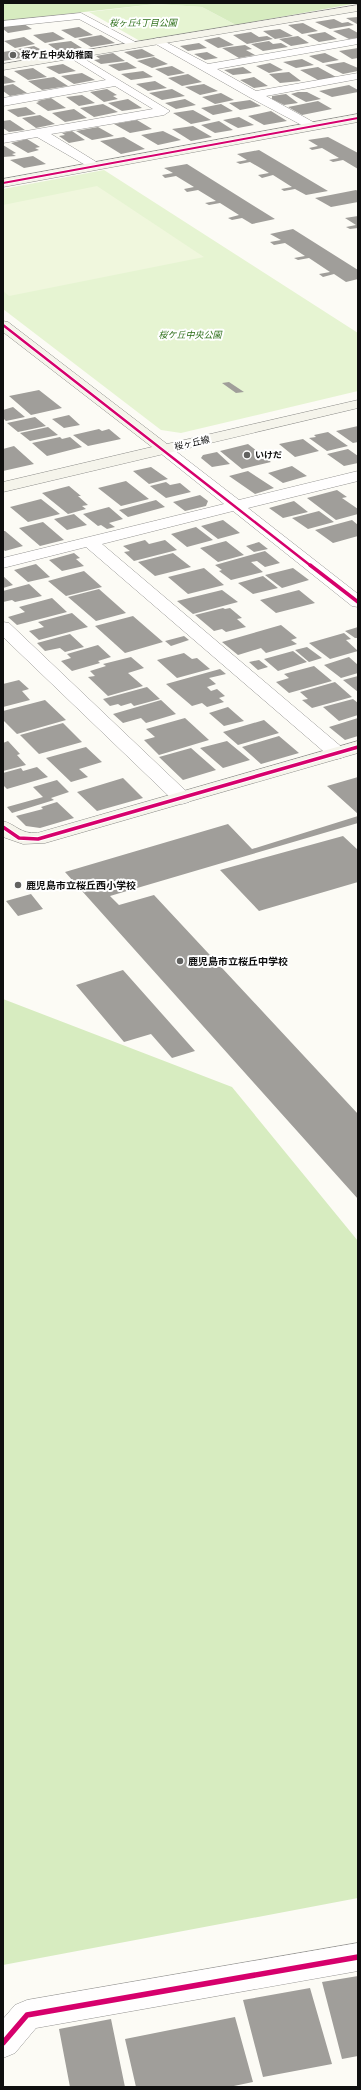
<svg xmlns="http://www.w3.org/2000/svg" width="361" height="2090" font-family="'Source Serif 4','Noto Sans JP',serif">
  <rect width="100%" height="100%" fill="#fcfbf5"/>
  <!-- green -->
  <path fill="#e6f4d2" d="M156,4L202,7L236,25L140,41L89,12Z
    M104,170L358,333V391L181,433L161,430L3,309V189Z"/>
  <!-- forest -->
  <path fill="#d7ecc0" d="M3,3H358L236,25L202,7L156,4L3,21Z
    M3,999L232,1087L358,1241V1898L3,1965Z"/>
  <!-- pitch -->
  <path fill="#f0f7dd" d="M97,186L204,257L9,296L3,291V205Z"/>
  <!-- building -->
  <path fill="#a09e9a" d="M358,17L357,24L346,18Z
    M334,19L342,23L348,22L354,25L330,29L315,22Z
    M303,23L318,31L302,34L288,25Z
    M24,24L32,29L8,33L3,29V27Z
    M79,27L93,35L75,38L61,30Z
    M349,28L358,33V38L349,39L333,31Z
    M280,29L293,36L275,39L263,31Z
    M53,32L65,39L45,43L33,35Z
    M251,32L259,37L267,36L273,39L247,44L233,35Z
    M325,32L337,39L319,42L307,35Z
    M101,35L115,43L91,47L78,39Z
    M298,36L309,43L291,46L279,39Z
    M24,37L35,44L15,48L4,41Z
    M219,37L234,45L218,48L204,40Z
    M71,41L82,48L58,51L48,44Z
    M269,41L273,44L281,43L288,47L263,51L251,44Z
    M199,43L207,48L188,51L180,46Z
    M245,45L252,49L246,50L255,55L239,58L222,48Z
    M34,46L48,53L31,56L18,49Z
    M358,48V58L352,59L339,51Z
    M142,49L155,56L137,59L124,52Z
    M15,50L27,57L3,61V52Z
    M207,52L218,58L205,60L194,54Z
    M113,53L125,61L101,64L94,60L100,59L96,56Z
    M325,53L339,60L323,63L309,56Z
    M154,57L168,64L152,68L137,61Z
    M302,59L314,65L296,68L283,62Z
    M127,62L137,68L119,71L108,65Z
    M344,62L358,68V71L343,74L325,65Z
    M270,63L283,70L269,73L256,66Z
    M63,64L76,71L59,74L46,67Z
    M172,66L185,73L168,76L155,69Z
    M243,67L252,73L233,75L224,70Z
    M318,67L336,77L318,80L300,70Z
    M33,68L47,77L28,80L14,71Z
    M143,71L153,77L131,80L121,74Z
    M289,72L301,81L280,83L269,74Z
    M82,73L95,80L74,84L61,76Z
    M188,74L202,82L182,86L168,78Z
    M3,75L16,82L3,84Z
    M54,77L68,86L42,90L28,81Z
    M254,77L268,86L254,88L240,80Z
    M155,81L167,88L148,91L136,84Z
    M13,84L27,93L10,96L3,91V86Z
    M204,84L218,91L200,95L185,87Z
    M349,85L358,90V92L332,97L319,91Z
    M107,89L117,95L113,96L118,99L104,102L90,92Z
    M172,89L185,96L162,100L149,93Z
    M298,92H307L321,99L306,102L291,94Z
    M221,93L234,100L215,104L202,97Z
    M286,94L298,103L284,105L272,99V96Z
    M82,95L95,103L79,106L66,97Z
    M51,98L66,108L48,111L36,103L39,102L37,101Z
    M128,99L142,108L122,111L108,103Z
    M185,99L196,105L176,109L165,103Z
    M250,100L261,106L240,110L229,103Z
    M318,101L332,109L302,115L288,107Z
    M103,104L118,112L94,117L80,108Z
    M221,104L233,111L213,115L201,108Z
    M26,107L36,114L18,117L7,110Z
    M74,109L87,118L65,122L52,113Z
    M193,110L211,120L191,124L173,113Z
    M271,111L287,121L264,125L248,116Z
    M40,115L55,124L36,128L22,118Z
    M239,117L254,125L238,128L223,120Z
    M10,120L25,130L9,132L3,128V121Z
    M137,120L152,129L130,133L114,124Z
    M219,121L233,130L215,133L201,125Z
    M193,126L212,137L191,141L172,129Z
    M98,127L114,136L92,140L76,131Z
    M72,131L85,140L69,143L59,136L65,135L62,133Z
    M163,131L181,140L158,145L141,135Z
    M124,137L145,149L121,154L100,141Z
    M328,137L358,153V169L343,160L333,162L329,160L339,158L322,148L312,150L309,148L318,146L308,140Z
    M27,139L40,147L35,148L39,150L28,153L11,143Z
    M3,145L16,153L12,154L16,156L3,157Z
    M259,150L328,191L306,195L295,189L284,191L281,189L292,187L273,175L262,178L258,175L269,173L250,162L240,164L236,162L247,160L237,154Z
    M33,156L46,164L24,168L10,160Z
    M187,164L275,219L252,224L242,218L232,220L228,218L239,215L220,203L209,205L205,203L216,201L198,190L187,192L184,189L194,187L176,176L165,178L162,175L173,173L164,168Z
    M356,190L358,191V202L331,207L315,198Z
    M358,216V228L350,229L346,227L356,225L345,218Z
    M293,229L358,270V279L346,282L334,274L323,277L319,274L330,272L309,258L298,260L294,258L305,256L285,243L274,245L270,242L281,240L270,234Z
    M229,382L244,392L236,393L222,383Z
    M39,390L62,408L31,415L9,396Z
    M13,407L25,417L6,421L3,418V410Z
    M69,415L80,425L64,428L52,419Z
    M35,417L46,426L18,432L7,423Z
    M358,426V442L353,443L336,431Z
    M48,427L58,435L30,441L20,433Z
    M99,429L102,431L109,429L121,439L88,446L73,435Z
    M328,432L348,446L327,451L309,438L316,437L314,435Z
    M60,437L62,439L70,437L82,447L47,456L32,443Z
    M303,439L319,451L295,457L279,444Z
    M248,444L271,462L242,469L220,451Z
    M14,446L34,464L3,471V449Z
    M348,449L358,456V463L344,466L327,454Z
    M217,452L230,464L212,467L201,458L203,455Z
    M292,466L307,476L283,483L268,473Z
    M151,467L168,479L149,484L133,471Z
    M248,471L274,488L255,494L229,476Z
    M126,481L149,499L121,506L98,488Z
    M166,482L170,485L180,483L191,492L166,498L150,486Z
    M69,486L81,496H78L88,505L82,506L86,509L68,514L42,493Z
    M337,490L347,497L342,498L358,509V514L336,520L307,498Z
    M200,495L208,501L206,506L185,511L173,502Z
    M41,499L60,514L28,522L10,507Z
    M156,500L165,507L128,517L119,510Z
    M294,501L308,512L283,518L269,508Z
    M109,507L123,519L109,523L115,527L107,529L101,525L98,526L83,514Z
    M319,511L334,522L308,529L292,518Z
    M74,514L87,525L67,530L54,519Z
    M223,520L240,533L218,539L201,526Z
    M352,520L358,525V536L333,543L315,530Z
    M43,522L64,540L40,546L19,528Z
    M196,527L213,540L187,547L171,534Z
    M3,531H5L23,546L5,551L3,549Z
    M145,540L149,544L165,540L177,550L134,561L124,552L130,551L123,546Z
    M226,541L244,555L218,562L200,548Z
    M259,542L268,549L254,552L246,546Z
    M265,551L280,563L265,567L257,561L251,562L263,572L231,580L219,571L222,570L215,565Z
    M74,553L80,558L76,559L84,566L62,571L49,560Z
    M173,553L191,567L155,576L138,562Z
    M36,564L50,577L28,582L14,570Z
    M204,568L224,585L188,594L168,577Z
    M293,568L309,580L282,588L265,575Z
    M84,571L102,587L66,596L48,581Z
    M3,576L13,585L3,588Z
    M263,576L278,588L253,594L238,583Z
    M29,584L42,596L15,602L12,600L3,602V591Z
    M99,589L126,613L96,621L68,597Z
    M222,590L238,602L193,614L177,601Z
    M299,590L315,603L276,613L260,600Z
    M52,598L67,612L17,625L8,617L25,612L19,607Z
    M223,608L225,609L230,608L242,618L237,619L246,627L226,632L222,629L214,631L195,615Z
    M72,613L88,627L39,640L29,631L44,627L38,622Z
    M133,616L163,642L125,653L95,626Z
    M281,625L297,638L291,640L297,644L266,653L261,648L238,655L222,642Z
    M358,627V638H355L345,631Z
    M344,633L351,639L346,640L358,651L330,659L309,643Z
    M70,634L84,647L65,652L60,648L45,651L37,643Z
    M184,636L189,640L171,646L165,641Z
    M98,645L111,657L98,661L100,663L72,671L61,661L71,658L67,654Z
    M307,647L322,658L309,662L295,650Z
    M293,651L307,662L278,671L264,659Z
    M184,653L192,659L197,658L210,669L177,678L157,660Z
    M131,657L144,668L128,673L143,686L108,696L88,677L95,676L90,671L106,666L103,664Z
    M349,657L358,665V673L341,678L324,665Z
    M259,660L268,667L258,670L249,662Z
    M314,666L332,681L289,693L276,682L289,678L284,674Z
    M220,669L226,674L209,678L216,684L207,687L211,691L217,689L225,696L219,698L224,702L207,707L202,703L192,706L166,684Z
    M358,676V692L343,680Z
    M19,680L29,689L22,691L30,700L3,707V684Z
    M335,682L352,697L312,708L302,700L308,699L300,692Z
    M147,687L160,699L134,706L131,703L121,706L118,704L110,706L103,699Z
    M353,699L358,703V715L339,721L323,707Z
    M45,700L66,720L17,734L3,720V711Z
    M161,700L176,714L146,723L141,718L123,723L113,714Z
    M228,707L244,721L224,726L209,713Z
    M185,718L209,740L159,755L144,740L155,737L146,729Z
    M358,718V736L345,740L329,727Z
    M264,720L279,733L238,745L223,732Z
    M63,723L82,742L39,754L20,735Z
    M279,736L299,753L261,764L242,747Z
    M8,741L20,754L17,755L26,765L3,771V743Z
    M227,741L250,760L223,768L200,748Z
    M86,747L102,762L79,769L88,777L71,782L46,758Z
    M191,748L216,770L183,780L159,757Z
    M37,767L48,777L7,789L3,785V773L21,768L23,771Z
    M358,777V814L327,786Z
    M123,778L143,798L97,811L77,792Z
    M57,780L69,792L51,798L54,800L12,813L7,807L43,797L33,787Z
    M57,802L74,818L40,828L26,826L16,816L43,809L41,807Z
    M358,816V823L110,896L119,905L154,895L358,1114V1199L65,872L228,824L252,849Z
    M343,836L358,850V882L259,911L220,870Z
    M31,894L43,909L18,916L6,901Z
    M123,970L195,1051L172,1058L151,1034L124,1042L76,985Z
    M358,1976V2056L342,2059L322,1982Z
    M310,1988L332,2064L263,2077L243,2000Z
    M235,2017L253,2082L229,2087H136L125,2039Z
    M111,2019L125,2087H70L59,2029Z"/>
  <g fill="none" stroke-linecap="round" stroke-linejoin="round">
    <defs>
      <path id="street" d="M81,13L141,45L135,48L131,47L79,19L3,27V21Z
        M158,38L208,64L358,38V44L217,69L256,91L358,73V79L266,96L315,123L317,126L315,129L311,130L249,97L154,43L152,41L154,39Z
        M73,52L170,111L164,115L51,134L98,163L100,166L94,170L37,137L3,143V135L153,109L115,86L3,106V98L106,80L69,57L67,55Z
        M164,444L169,446L239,500L358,471V481L248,508L358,594V607L352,606L233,511L102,544L344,749L346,753L344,757L337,759L330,757L86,547L3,568V558L224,504L159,452L156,449L159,446Z
        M3,622L9,623L189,794L192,798L189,802L182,804L175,802L3,637Z
        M358,1943V1971L36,2028L15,2053L3,2058V2019L15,2005L27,2000Z"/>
      <path id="secondary" d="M358,5V11L3,70V64Z
        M358,114V122L3,187V179Z
        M3,321L8,322L167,444L358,400V408L3,492V482L152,447L3,332Z
        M358,741V753L45,843L23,844L3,837V821C17,825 20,834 37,833Z"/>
    </defs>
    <!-- street casing -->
    <use href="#street" stroke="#969593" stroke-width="1"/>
    <!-- secondary casing -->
    <use href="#secondary" stroke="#8c8c89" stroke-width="1"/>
    <!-- street -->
    <use href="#street" fill="#fffefe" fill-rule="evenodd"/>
    <!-- secondary -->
    <use href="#secondary" fill="#f5f4eb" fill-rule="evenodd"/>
    <defs>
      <path id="cycleway-far3" d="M3,183L358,118"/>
      <path id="cycleway-far2" d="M3,325L311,566"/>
      <path id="cycleway-far1" d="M310,565L358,602
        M3,827L19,838L38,839L358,747"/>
      <path id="cycleway" d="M3,2043L27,2015L358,1957"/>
    </defs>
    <!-- cycleway-far3 casing -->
    <use href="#cycleway-far3" stroke="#fff" stroke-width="3.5"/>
    <!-- cycleway-far2 casing -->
    <use href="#cycleway-far2" stroke="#fff" stroke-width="4"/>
    <!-- cycleway-far1 casing -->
    <use href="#cycleway-far1" stroke="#fff" stroke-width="5.5"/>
    <!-- cycleway casing -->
    <use href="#cycleway" stroke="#fff" stroke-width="8"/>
    <!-- cycleway-far3 -->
    <use href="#cycleway-far3" stroke="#d6006c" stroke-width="2"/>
    <!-- cycleway-far2 -->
    <use href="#cycleway-far2" stroke="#d6006c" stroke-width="2.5"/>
    <!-- cycleway-far1 -->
    <use href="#cycleway-far1" stroke="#d6006c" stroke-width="3.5"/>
    <!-- cycleway -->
    <use href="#cycleway" stroke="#d6006c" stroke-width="5.5"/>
  </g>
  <!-- markers -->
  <g fill="#626260" stroke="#fff" stroke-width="1.5">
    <circle cx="13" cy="55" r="4"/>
    <circle cx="247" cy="455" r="4"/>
    <circle cx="18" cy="885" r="4"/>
    <circle cx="180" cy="961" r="4"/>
  </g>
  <g text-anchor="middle" stroke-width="4" stroke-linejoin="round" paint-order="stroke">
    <!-- far-park labels -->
    <g font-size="9" font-style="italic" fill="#2c6e18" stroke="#fff">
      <text x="143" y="26">桜ヶ丘4丁目公園</text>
      <text x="190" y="338">桜ケ丘中央公園</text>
    </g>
    <!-- far-poi labels -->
    <g font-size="9" font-weight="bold" fill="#0f0f0f" stroke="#fff" text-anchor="start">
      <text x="21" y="58">桜ケ丘中央幼稚園</text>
      <text x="255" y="458">いけだ</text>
    </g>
    <!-- far-street labels -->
    <g font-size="9" fill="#0f0f0f" stroke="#fff">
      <text transform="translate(192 443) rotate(-13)" y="3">桜ヶ丘線</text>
    </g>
    <!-- poi labels -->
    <g font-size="10" font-weight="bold" fill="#0f0f0f" stroke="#fff" text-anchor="start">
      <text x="26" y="889">鹿児島市立桜丘西小学校</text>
      <text x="188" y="965">鹿児島市立桜丘中学校</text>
    </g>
  </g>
  <!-- border -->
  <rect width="361" height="2090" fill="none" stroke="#0f0f0f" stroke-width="8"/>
</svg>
